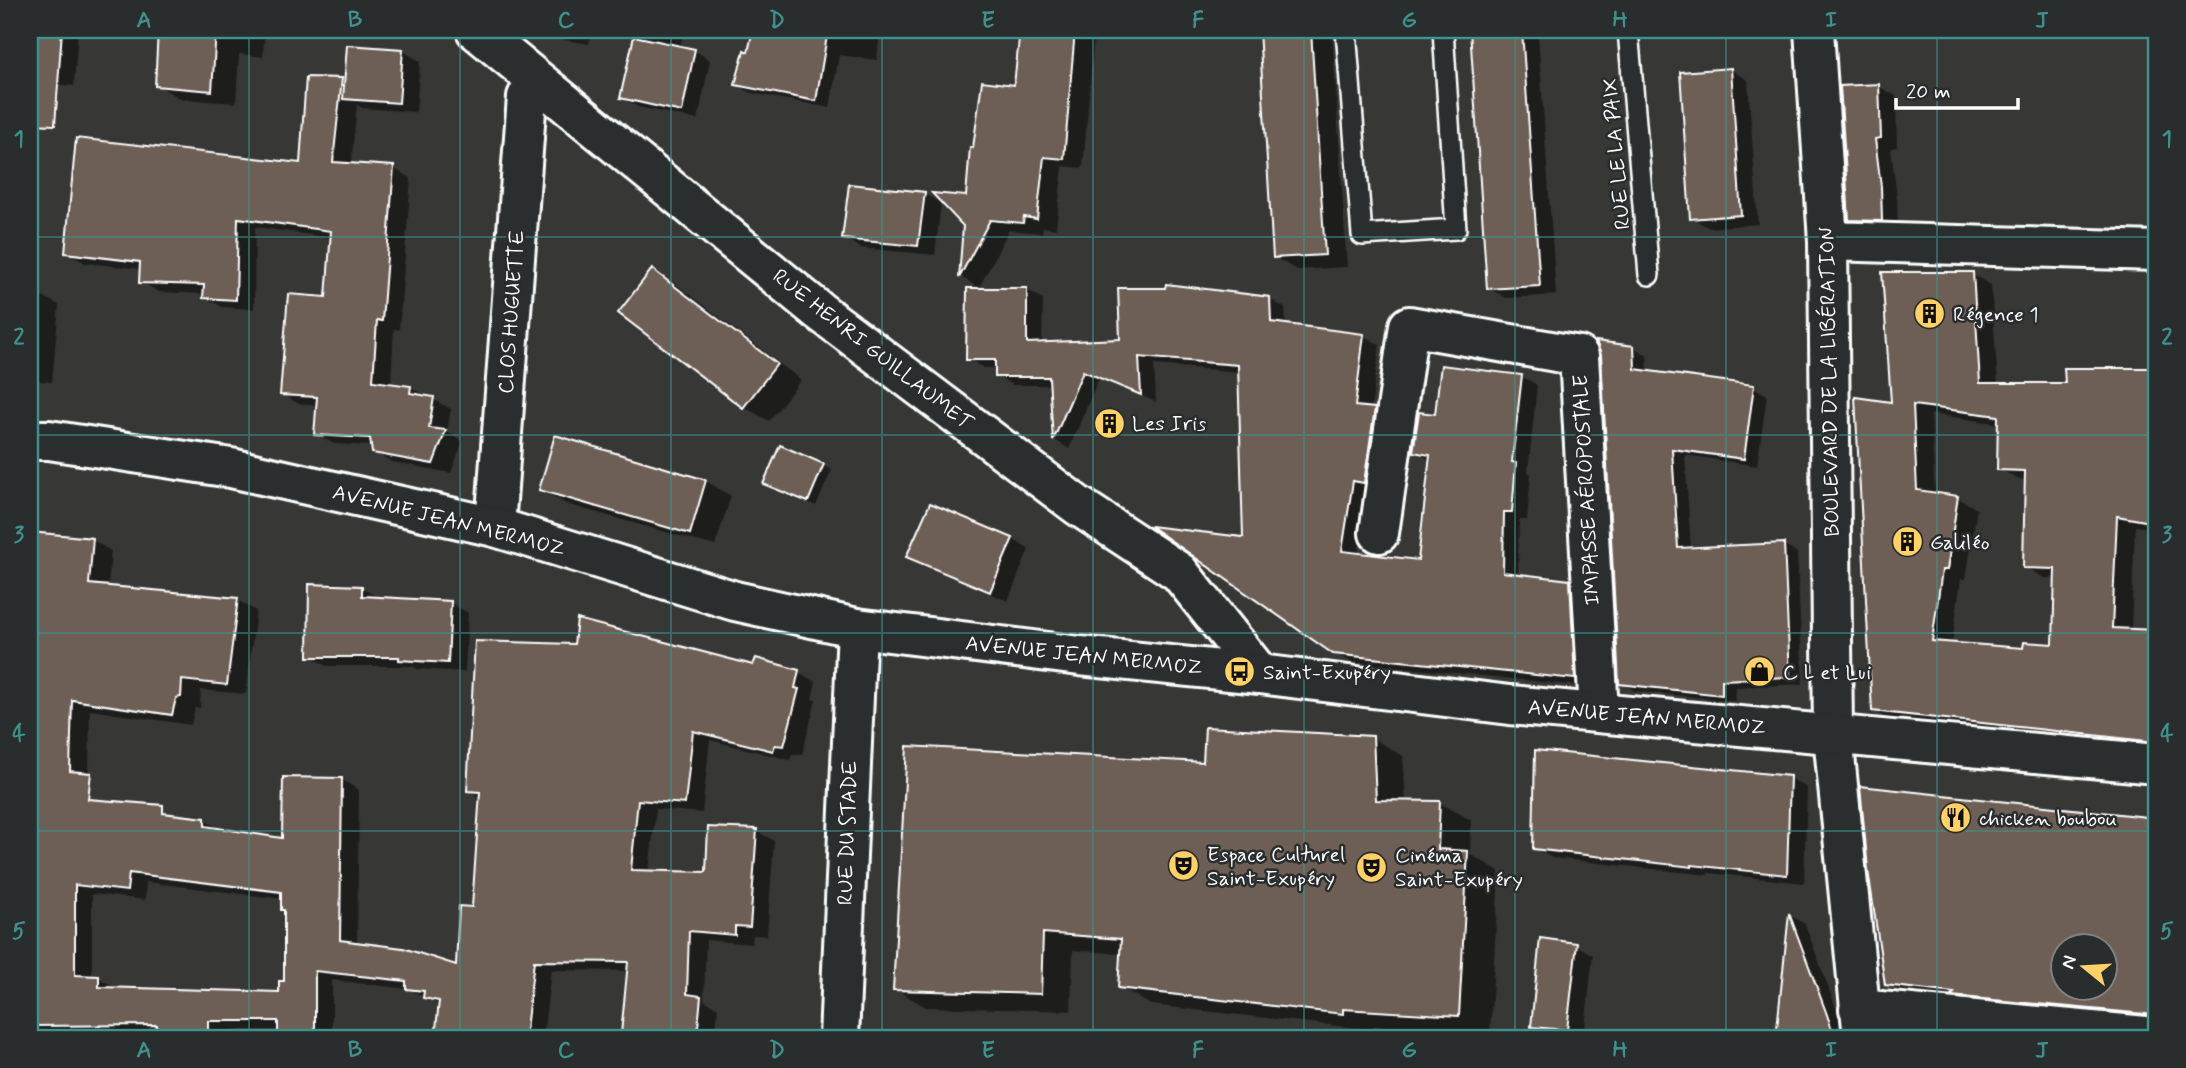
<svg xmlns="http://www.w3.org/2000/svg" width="2186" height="1068" font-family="Mynerve,sans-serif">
  <rect width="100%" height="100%" fill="#373736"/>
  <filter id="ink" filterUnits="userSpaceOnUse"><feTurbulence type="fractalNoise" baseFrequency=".0143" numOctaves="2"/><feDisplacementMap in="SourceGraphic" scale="14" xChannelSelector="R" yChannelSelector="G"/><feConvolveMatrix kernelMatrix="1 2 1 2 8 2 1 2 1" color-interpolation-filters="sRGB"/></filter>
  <g filter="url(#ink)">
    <!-- shadow -->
    <path fill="#0007" fill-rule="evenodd" d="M30,30H78L74,86L30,82Z
      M147,30H265L263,57L239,54L236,103L181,99L157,85L160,37Z
      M531,30H591L589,44L543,36Z
      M638,30H684L680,47L694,50L710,60L698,120L638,107L622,98Z
      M754,30H880L877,60L839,55L830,108L751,93L737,85L749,54Z
      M1022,30H1086L1094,36L1083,168L1063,166L1056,229L1043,227L1042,233L1009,230L979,288L961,277L974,149L1016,87Z
      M1260,30H1332L1347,267L1297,270L1274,257Z
      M1472,30H1531L1538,34L1556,295L1506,298L1489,288Z
      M403,51L420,61L416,112L362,108L357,105L351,165L393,168L411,178L399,330L394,329L391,385L410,387L451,409L447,432L463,441L451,473L392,462L374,452L373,446L334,444L316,434L318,405L299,404L282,394L327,299L332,238L255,227L254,309L222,307L205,297V294L159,292L141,282L142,269L85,263L67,252L302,165L341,80L346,83Z
      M1731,70L1748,80L1758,224L1709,228L1692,218Z
      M1878,86L1896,96L1897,147L1891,148L1897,198L1898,230L1867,229L1850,219Z
      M924,194L941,203L935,255L861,248L844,238Z
      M653,271L677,285L801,380L769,421L744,407L621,312Z
      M1972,274L1991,285L1998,385L2067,384L2066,370H2156V529L2135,526L2131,631L2156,632V751L1892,721L1873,710L1893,404ZM1931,414L2000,424L1999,469L2018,479L2027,480L2025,567L2044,578H2056L2055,646L2025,650L1952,644L1961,579H1966L1977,509L1958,498L1935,495Z
      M1027,290L1043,299L1042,344L1122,341L1269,299L1285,308L1286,325L1364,336L1380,345L1371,409L1390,419L1368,488L1358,555L1420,562L1431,461L1415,451L1436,416L1521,376L1537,385L1528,472L1531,474L1527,520H1519L1518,575L1569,582L1585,591L1590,687L1351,662L1334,652L1244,539L1240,372L1154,365L1156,402L1099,378L1069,449L1055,440L1052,385H1012L997,376V368H984L968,359Z
      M30,296L46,298L59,305L52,382L30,380Z
      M1633,347L1647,355L1648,372L1753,387L1767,395L1757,466L1685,455L1691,549L1783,545L1797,553L1803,684L1736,687L1735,701L1635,691L1621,683Z
      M556,437L706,481L731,496L715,546L566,504L541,489Z
      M781,448L832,470L816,506L765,484Z
      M30,534L92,540L111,551L108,587L237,600L256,611L246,694L201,690L200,708H195L191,725L90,710L89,774L30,770Z
      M1012,539L1029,549L1008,601L925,566L908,556Z
      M362,588L379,598L451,603L468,613L465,672L417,669L412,666H327L310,656Z
      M754,667L798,672L816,682L812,699L816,700L802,755L792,754L790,760L710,740L702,813L656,809L649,872L707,873L709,829L757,831L774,841L767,936L753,935L752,944L706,940L704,1000L718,1008L715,1038H622L629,971L551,970L543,1038H440L437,1037L441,1006L428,999L408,989L332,980V1038H280V1030H231V1038H159V1034L54,1035V1038H30V819L162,811L171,816L204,820L222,830L284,840L342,780L359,790L357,944L457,967L474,909L481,798L468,790ZM146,882L283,899L282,909L286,912V983L281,994L116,988L99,978H92V894L145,900Z
      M1372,738L1403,756L1406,802L1440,803L1471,820L1470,854L1499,871L1490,1033L1373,1026V1030L1151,1005L1120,987L1122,954L1073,950L1071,1011L926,1007L895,989L1205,764Z
      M1790,778L1807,788L1804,883L1708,873V875L1552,858L1535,848Z
      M1862,788L2156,820V1022L1903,993L1887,984ZM2064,946H2106V988H2064Z
      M1791,916L1805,924L1847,1038H1768L1769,1026L1779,1028Z
      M1576,945L1593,955L1584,1038L1550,1035L1533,1026Z"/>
    <!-- building -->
    <path fill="#6d5f54" stroke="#fff" stroke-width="2" fill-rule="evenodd" d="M30,30H62L55,125L30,124Z
      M158,30H216L212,91L155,86Z
      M753,30H828L816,101L735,85L744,50L748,52Z
      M1020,30H1075L1064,159L1044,157L1037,219L1024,217L1023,223L990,220L959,278L963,226L932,193L966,196L970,147L973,148L982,81L1014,85Z
      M1259,30H1311L1325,255L1273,258Z
      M1470,30H1522L1540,286L1487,289Z
      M634,36L695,49L682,112L620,98Z
      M347,45L403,49L399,103L343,99Z
      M1731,68L1741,215L1690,219L1680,72Z
      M306,77L342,78L333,162L394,166L382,321L377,320L373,381L411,386L410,393L434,397L429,428L446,430L433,464L372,453L370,438L314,435L317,397L280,395L288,294L326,297L331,231L238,218L236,300L203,298L204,285L139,283L140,262L65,253L76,138L300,163Z
      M1879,84L1881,138L1875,139L1881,187L1882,221L1849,220L1840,86Z
      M849,184L925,192L918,246L842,239Z
      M652,269L777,364L743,408L618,313Z
      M1882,272H1973L1980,383H2065L2064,368H2156V523L2117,516L2112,628L2156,630V742L1872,711L1855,397L1891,402ZM1913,405L1998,416L1997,470L2025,471L2023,568L2055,569L2053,644L2024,642L2023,648L1932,641L1942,570H1947L1958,496L1917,490Z
      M1166,284L1270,297L1271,322L1364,334L1355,406L1375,408L1364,483L1353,481L1342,551L1418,560L1430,455L1413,452L1419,412L1435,414L1441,365L1522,375L1512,462L1516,463L1512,512H1504L1503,572L1570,580L1575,679L1333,654L1150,526L1243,537L1238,365L1139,357L1141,395L1083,371L1053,441L1049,377H995V360H966L967,288H1027V343L1120,339L1118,288H1165Z
      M1596,341L1634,346L1635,369L1754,385L1744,459L1672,449L1678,548L1784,543L1790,677L1722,680V695L1619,684L1601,355Z
      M555,435L706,480L690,534L539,490Z
      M780,445L824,464L808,502L763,484Z
      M930,503L1013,538L990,592L906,557Z
      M30,532L93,538L89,584L238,598L227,685L182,680L181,697L176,698L172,715L72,700L70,771L91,773L88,799L163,805V813L205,818V826L282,838L283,777L342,778L340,940L403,948L456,965L459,906L472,907L480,792L467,791L475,641L574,644L577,619L753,665L756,658L799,670L795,688L799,689L784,746L775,745L773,751L693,731L685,804L638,800L631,870L706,872L708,827L757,829L750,927L735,926V935L689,931L687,994L701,996L697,1038L621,1034L628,962L534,961L525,1038H435L439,1001L423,998L424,991L406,989V981L315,971V1038H278V1021H208V1038H158L157,1025L30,1026ZM129,873L281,892V910H284V981H279V992L99,987V976L75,975V885L127,891Z
      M309,584L362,586V596L451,601L448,663L399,660V657H308Z
      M1205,727L1373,736L1376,800L1440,801L1438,849L1468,851L1459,1016L1343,1009V1014L1118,988L1121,939L1043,933L1041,994L893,990L907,746L1203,762Z
      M1535,750L1790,776L1787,875L1692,865V867L1533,849Z
      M1860,786L2156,818V1015L1951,996L1954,993L1885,985L1868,870ZM2063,946H2105V988H2063Z
      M1789,913L1826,1012L1835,1038H1776Z
      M1540,938L1577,943L1567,1030L1531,1027Z"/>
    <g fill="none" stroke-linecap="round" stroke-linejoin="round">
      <defs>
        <path id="service" d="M1346,30L1362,235L1456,229L1443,30
          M1628,30L1649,275"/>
        <path id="minor" d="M476,30L819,311L1077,505L1179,572L1260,674
          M1814,30L1828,241L1833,735L1863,1038
          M1828,241L2156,251
          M495,527L527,97
          M1379,533L1409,326L1579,356L1599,713
          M1859,1009L2156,1037
          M839,1038L857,628"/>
        <path id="tertiary" d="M30,440H49L231,468L495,527L735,601L857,628L1080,656L1260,674L1510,705L2156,764"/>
      </defs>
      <!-- service casing -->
      <use href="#service" stroke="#fff" stroke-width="24"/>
      <!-- minor casing -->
      <use href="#minor" stroke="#fff" stroke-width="44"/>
      <!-- tertiary casing -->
      <use href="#tertiary" stroke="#fff" stroke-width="44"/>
      <!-- service -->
      <use href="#service" stroke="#2a2d2e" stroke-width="19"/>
      <!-- minor -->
      <use href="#minor" stroke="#2a2d2e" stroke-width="38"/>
      <!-- tertiary -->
      <use href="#tertiary" stroke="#2a2d2e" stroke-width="38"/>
    </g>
  </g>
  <!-- grid -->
  <path fill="none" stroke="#3f918b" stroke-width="2" stroke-opacity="0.55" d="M249,30V1038M460,30V1038M671,30V1038M882,30V1038M1093,30V1038M1304,30V1038M1515,30V1038M1726,30V1038M1937,30V1038M30,237H2156M30,435H2156M30,633H2156M30,831H2156"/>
  <!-- icons -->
  <defs>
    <symbol id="building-disc" viewBox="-11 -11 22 22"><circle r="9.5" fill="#ffd166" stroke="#2a2d2e"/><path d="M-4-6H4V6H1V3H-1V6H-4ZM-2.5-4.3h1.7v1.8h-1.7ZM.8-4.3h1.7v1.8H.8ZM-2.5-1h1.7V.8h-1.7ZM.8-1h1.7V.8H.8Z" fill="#111"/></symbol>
    <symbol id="bus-disc" viewBox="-11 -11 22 22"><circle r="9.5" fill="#ffd166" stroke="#2a2d2e"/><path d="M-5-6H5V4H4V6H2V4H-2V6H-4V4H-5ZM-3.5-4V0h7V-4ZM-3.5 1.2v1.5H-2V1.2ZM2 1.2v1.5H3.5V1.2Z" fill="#111"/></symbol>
    <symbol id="shop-disc" viewBox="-11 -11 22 22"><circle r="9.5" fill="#ffd166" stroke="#2a2d2e"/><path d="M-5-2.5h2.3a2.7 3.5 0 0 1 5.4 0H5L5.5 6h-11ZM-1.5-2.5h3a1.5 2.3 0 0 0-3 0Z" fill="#111"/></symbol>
    <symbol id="restaurant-disc" viewBox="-11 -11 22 22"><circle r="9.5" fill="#ffd166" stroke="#2a2d2e"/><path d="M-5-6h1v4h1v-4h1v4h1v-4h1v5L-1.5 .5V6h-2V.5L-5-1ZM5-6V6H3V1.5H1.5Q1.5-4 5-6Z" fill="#111"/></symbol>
    <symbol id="theatre-disc" viewBox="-11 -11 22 22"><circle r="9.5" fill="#ffd166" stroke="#2a2d2e"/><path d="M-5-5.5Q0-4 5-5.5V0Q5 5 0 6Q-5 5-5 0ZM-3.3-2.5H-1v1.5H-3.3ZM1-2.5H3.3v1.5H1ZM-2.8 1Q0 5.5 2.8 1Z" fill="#111"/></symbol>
  </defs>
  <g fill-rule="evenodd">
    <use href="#building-disc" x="1912" y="296" width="35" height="35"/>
    <use href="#building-disc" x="1092" y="406" width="35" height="35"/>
    <use href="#building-disc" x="1890" y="524" width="35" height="35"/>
    <use href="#bus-disc" x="1222" y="654" width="35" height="35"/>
    <use href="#shop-disc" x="1742" y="654" width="35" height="35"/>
    <use href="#restaurant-disc" x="1938" y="800" width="35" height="35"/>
    <use href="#theatre-disc" x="1166" y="848" width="35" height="35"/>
    <use href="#theatre-disc" x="1354" y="850" width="35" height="35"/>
  </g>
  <g text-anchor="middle" stroke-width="5" stroke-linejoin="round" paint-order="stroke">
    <!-- street labels -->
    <g font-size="21" fill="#fff" stroke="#2a2d2e">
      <text transform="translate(1616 154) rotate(-95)" y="7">RUE LE LA PAIX</text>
      <text transform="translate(511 312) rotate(-86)" y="7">CLOS HUGUETTE</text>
      <text transform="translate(873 349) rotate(38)" y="7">RUE HENRI GUILLAUMET</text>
      <text transform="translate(1829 382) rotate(-91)" y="7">BOULEVARD DE LA LIBÉRATION</text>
      <text transform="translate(1586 490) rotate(-93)" y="7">IMPASSE AÉROPOSTALE</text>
      <text transform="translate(449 520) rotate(14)" y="7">AVENUE JEAN MERMOZ</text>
      <text transform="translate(1084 655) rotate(6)" y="7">AVENUE JEAN MERMOZ</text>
      <text transform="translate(1647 717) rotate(5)" y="7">AVENUE JEAN MERMOZ</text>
      <text transform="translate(847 833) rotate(-88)" y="7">RUE DU STADE</text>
    </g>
    <!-- poi labels -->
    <g font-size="21" fill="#fff" stroke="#2a2d2e" text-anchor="start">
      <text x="1953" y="321">Régence 1</text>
      <text x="1132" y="430">Les Iris</text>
      <text x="1930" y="549">Galiléo</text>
      <text x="1263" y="679">Saint-Exupéry</text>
      <text x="1783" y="679">C L et Lui</text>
      <text x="1979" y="825">chicken boubou</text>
      <text x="1207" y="861">Espace Culturel<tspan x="1207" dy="24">Saint-Exupéry</tspan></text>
      <text x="1395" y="862">Cinéma<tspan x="1395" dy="24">Saint-Exupéry</tspan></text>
    </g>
  </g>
  <!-- margin -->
  <rect width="2186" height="1068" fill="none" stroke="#2a2d2e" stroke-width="77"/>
  <!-- north arrow -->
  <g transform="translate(2084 967) rotate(288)"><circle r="33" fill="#2a2d2e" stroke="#7f8182" stroke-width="2"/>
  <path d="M0-5L12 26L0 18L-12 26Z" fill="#ffd166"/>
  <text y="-10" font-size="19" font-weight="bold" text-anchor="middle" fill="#ffffff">N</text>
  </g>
  <!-- scale -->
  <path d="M1896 98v10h122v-10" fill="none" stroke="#ffffff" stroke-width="3.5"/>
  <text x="1906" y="98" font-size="21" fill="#ffffff" stroke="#2a2d2e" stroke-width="5" paint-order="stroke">20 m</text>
  <rect x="38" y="38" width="2110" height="992" fill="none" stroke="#3f918b" stroke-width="2.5"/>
  <g font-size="23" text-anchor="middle" font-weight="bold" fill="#3f918b">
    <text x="144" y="27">A</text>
    <text x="355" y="27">B</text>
    <text x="566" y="27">C</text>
    <text x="777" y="27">D</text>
    <text x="988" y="27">E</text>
    <text x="1198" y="27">F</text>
    <text x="1409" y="27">G</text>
    <text x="1620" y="27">H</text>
    <text x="1831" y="27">I</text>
    <text x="2042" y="27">J</text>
    <text x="19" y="146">1</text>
    <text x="2167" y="146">1</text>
    <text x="19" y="344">2</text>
    <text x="2167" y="344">2</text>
    <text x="19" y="542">3</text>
    <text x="2167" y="542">3</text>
    <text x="19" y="740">4</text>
    <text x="2167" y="740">4</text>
    <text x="19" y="938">5</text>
    <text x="2167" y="938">5</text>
    <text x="144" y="1057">A</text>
    <text x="355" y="1057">B</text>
    <text x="566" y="1057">C</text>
    <text x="777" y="1057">D</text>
    <text x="988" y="1057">E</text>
    <text x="1198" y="1057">F</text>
    <text x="1409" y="1057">G</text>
    <text x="1620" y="1057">H</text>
    <text x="1831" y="1057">I</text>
    <text x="2042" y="1057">J</text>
  </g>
</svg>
